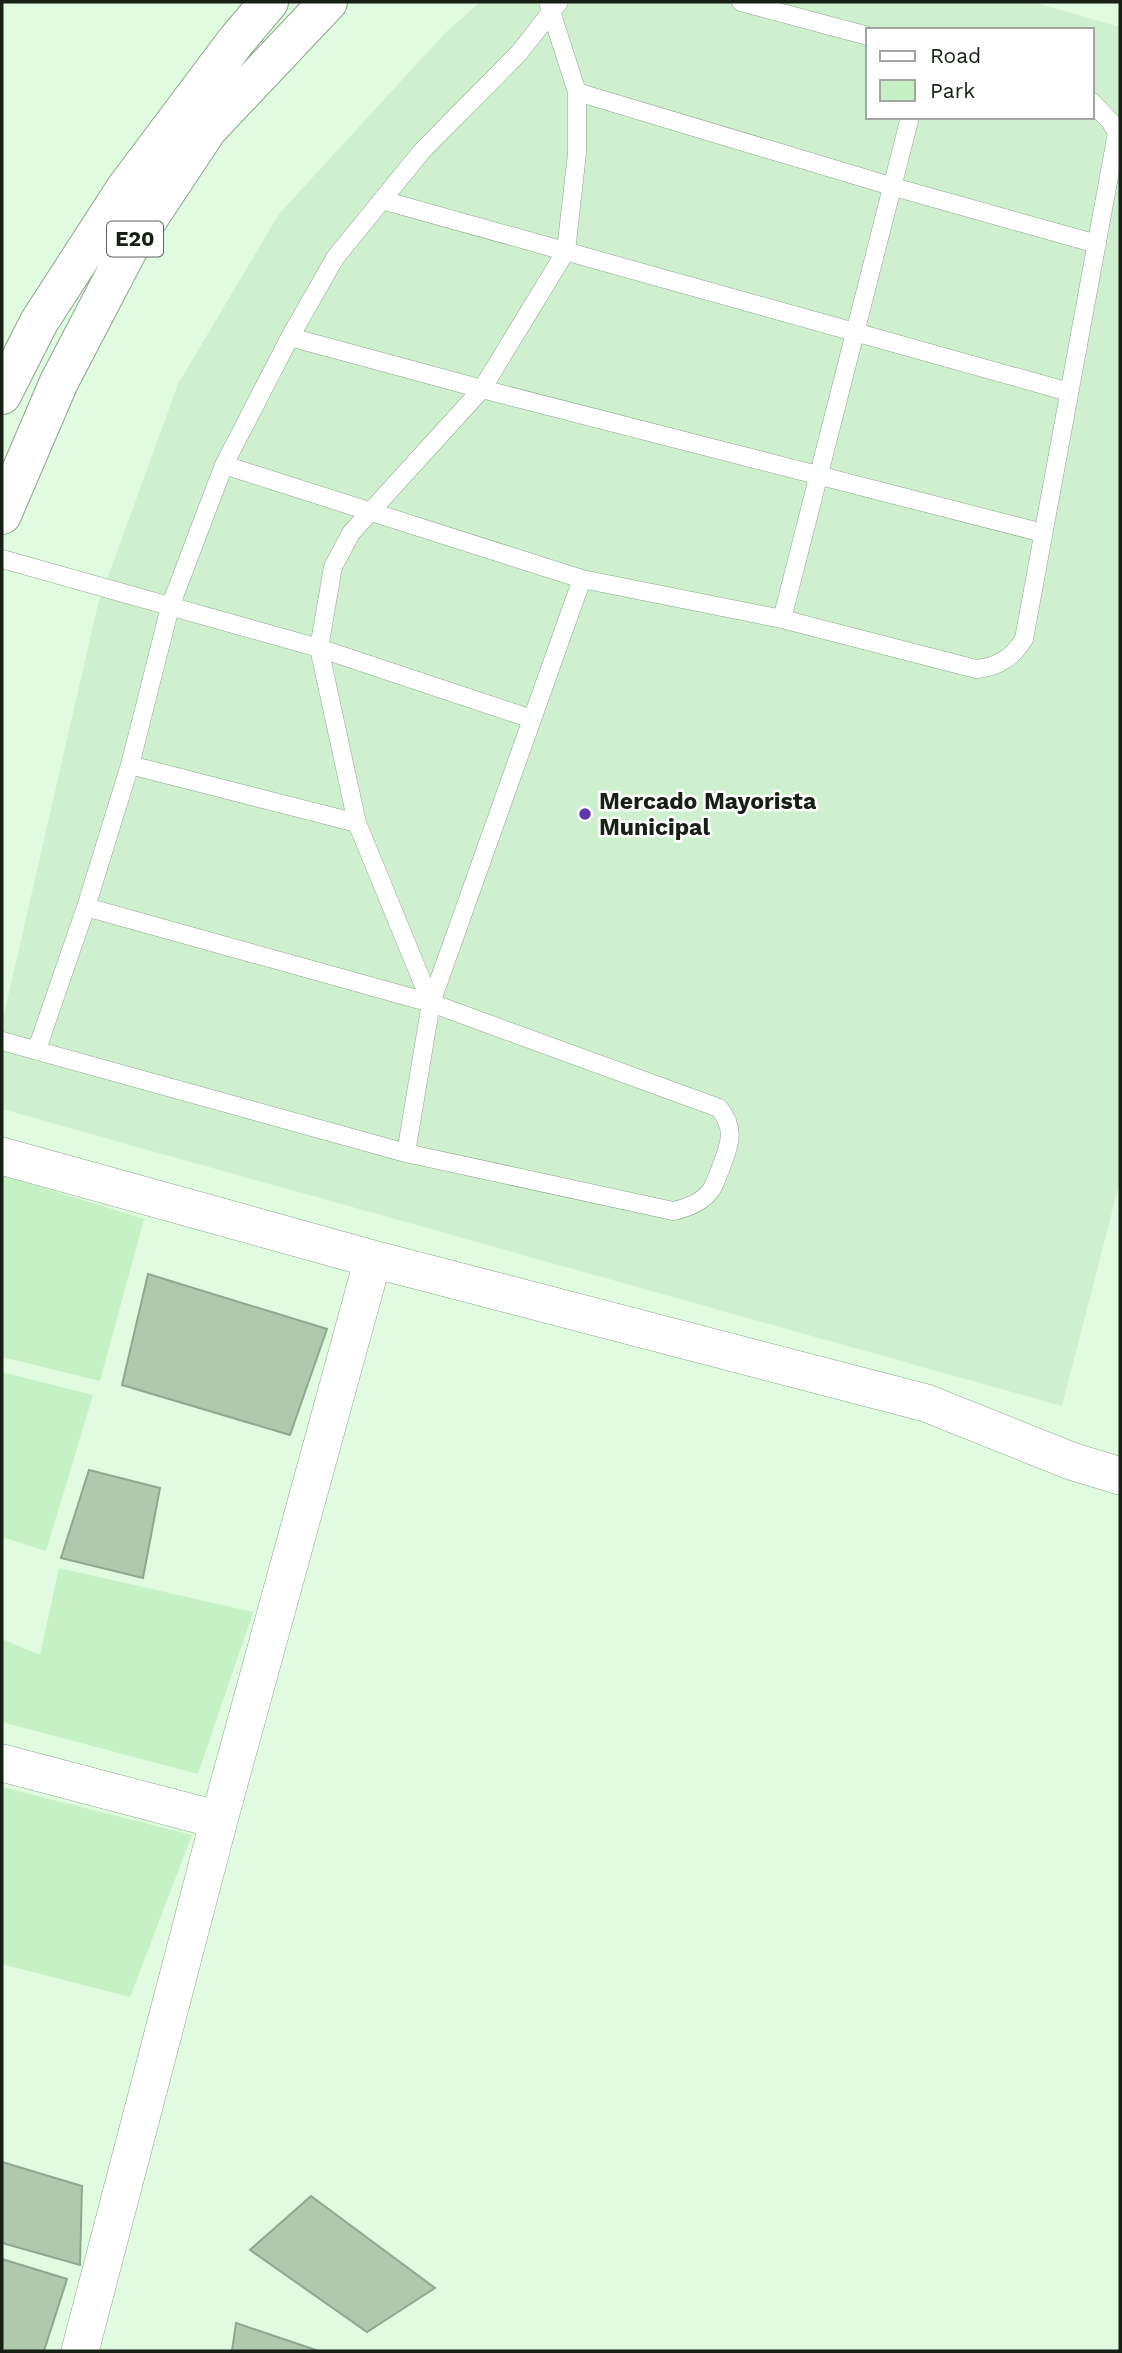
<svg xmlns="http://www.w3.org/2000/svg" width="1122" height="2353" font-family="'Work Sans',sans-serif">
  <rect width="100%" height="100%" fill="#e0fbdf"/>
  <!-- built -->
  <path fill="#cff0ce" fill-rule="evenodd" d="M480,2H1032L1120,27V1181L1062,1406L2,1109V1023L98,604L178,384L279,214L446,32ZM868,30H1092V117H868Z"/>
  <!-- green -->
  <path fill="#c5f1c4" d="M2,1175L144,1219L100,1381L2,1357Z
    M2,1372L93,1395L46,1551L2,1537Z
    M59,1568L253,1612L198,1774L2,1722V1639L40,1655Z
    M2,1787L192,1835L130,1997L2,1964Z"/>
  <!-- building -->
  <path fill="#afc9ae" stroke="#8ea88d" stroke-width="2" d="M148,1274L327,1329L290,1435L122,1385Z
    M89,1470L160,1488L143,1578L61,1558Z
    M2,2162L82,2186L80,2265L2,2243Z
    M311,2196L435,2288L367,2332L250,2250Z
    M2,2259L67,2279L44,2351H2Z
    M236,2323L319,2351H232Z"/>
  <g fill="none" stroke-linecap="round" stroke-linejoin="round">
    <defs>
      <path id="lane" d="M741,2L868,36
        M577,92L894,187L1097,244
        M382,200L1069,392
        M290,337L482,389L1043,533
        M224,465L582,579
        M2,559L319,648L532,719
        M782,619L976,669C998,667 1012,658 1024,639L1117,133L1110,121L1092,102
        M130,765L357,823
        M86,907L431,1003L719,1108C737,1130 729,1146 720,1170C717,1176 715,1185 711,1190C702,1203 687,1208 673,1211L406,1153
        M431,1003L357,823L319,648L333,567L351,533L482,389L566,251L577,153V92L548,2
        M2,1041L406,1153L431,1003L582,579L782,619L910,117
        M37,1049L86,907L130,765L170,607L224,465L290,337L335,258L422,151L519,53L559,2"/>
      <path id="street" d="M2,1156L373,1259L926,1403L1071,1461L1120,1476
        M2,1763L219,1820
        M80,2351L219,1820L373,1259"/>
      <path id="highway" d="M2,395L39,322L125,189L236,41L269,2
        M2,515L59,382L129,248L208,129L328,2"/>
    </defs>
    <!-- lane casing -->
    <use href="#lane" stroke="#8ca58b" stroke-width="19"/>
    <!-- street casing -->
    <use href="#street" stroke="#8ca58b" stroke-width="38"/>
    <!-- highway casing -->
    <use href="#highway" stroke="#8ca58b" stroke-width="40"/>
    <!-- lane -->
    <use href="#lane" stroke="#fff" stroke-width="18"/>
    <!-- street -->
    <use href="#street" stroke="#fff" stroke-width="37"/>
    <!-- highway -->
    <use href="#highway" stroke="#fff" stroke-width="38"/>
  </g>
  <!-- markers -->
  <circle fill="#6036ae" stroke="#fff" stroke-width="2.5" cx="585" cy="814" r="7"/>
  <g text-anchor="middle" stroke-width="5" stroke-linejoin="round" paint-order="stroke">
    <!-- shield labels -->
    <rect fill="#fff" stroke="#5c635b" stroke-width="2" x="107" y="221.5" width="56" height="35" rx="5"/>
    <g font-size="21" font-weight="bold" fill="#162015">
      <text x="135" y="246">E20</text>
    </g>
    <!-- poi labels -->
    <g font-size="23" font-weight="bold" fill="#162015" stroke="#fff" text-anchor="start">
      <text x="599" y="809">Mercado Mayorista<tspan x="599" dy="26">Municipal</tspan></text>
    </g>
  </g>
  <!-- border -->
  <rect width="1122" height="2353" fill="none" stroke="#162015" stroke-width="7"/>
  <!-- legend -->
  <rect x="866" y="28" width="228" height="91" fill="#ffffff" stroke="#a2a6a1" stroke-width="2"/>
  <rect x="880" y="51" width="35" height="10" fill="#ffffff" stroke="#a2a6a1" stroke-width="2"/>
  <text x="930" y="63" font-size="21" fill="#162015">Road</text>
  <rect x="880" y="80" width="35" height="21" fill="#c5f1c4" stroke="#a2a6a1" stroke-width="2"/>
  <text x="930" y="98" font-size="21" fill="#162015">Park</text>
</svg>
